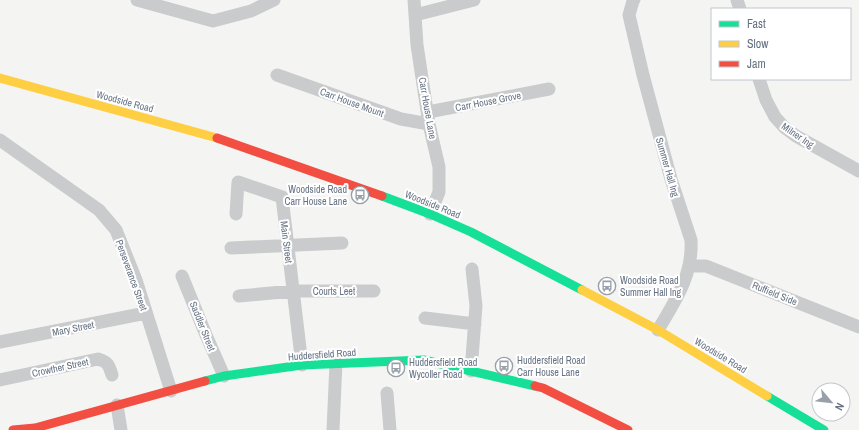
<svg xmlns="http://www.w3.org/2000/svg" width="859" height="430" font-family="'Archivo Narrow',sans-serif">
  <rect width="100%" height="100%" fill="#f4f5f3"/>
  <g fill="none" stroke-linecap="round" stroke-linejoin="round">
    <!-- street -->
    <path stroke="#cacbcd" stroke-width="13" d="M137,0L213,21L251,11L274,0
      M414,0L417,45L429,124L439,167V192L430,214
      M634,0L633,1L629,15L643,75L671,179L691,240C693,276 675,301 658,330
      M737,0L740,9
      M415,15L474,0
      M277,75L401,119L429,124
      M759,79L766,100L775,117L784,127L796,136L859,171
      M428,112L549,89
      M0,140L99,210L116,230L136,280L171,391
      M236,214L238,182L282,197L302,365
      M231,248L342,243
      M690,266H706L859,327
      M182,276L206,335L224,376
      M239,296L293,291H374
      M425,318L475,324
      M0,342L146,313
      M471,371L476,306L472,269
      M0,380L98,359C108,362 109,365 112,375
      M387,393L390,430
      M117,405L121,430
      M333,430L336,363"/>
    <!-- fast -->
    <path stroke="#16e098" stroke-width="9" d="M382,196L430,214L471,232L582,290
      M205,381L224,376L302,365L424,360L535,386
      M767,396L824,430"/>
    <!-- slow -->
    <path stroke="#ffcf43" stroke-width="9" d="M0,78L217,138
      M582,290L658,330L767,396"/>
    <!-- jam -->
    <path stroke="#f24e42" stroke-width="9" d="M217,138L382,196
      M535,386L543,388L628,430
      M13,430L35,428L205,381"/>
  </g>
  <!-- icons -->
  <defs>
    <symbol id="bus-ring" viewBox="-11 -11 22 22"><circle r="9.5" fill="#fff" stroke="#98a0aa" stroke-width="1.5"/><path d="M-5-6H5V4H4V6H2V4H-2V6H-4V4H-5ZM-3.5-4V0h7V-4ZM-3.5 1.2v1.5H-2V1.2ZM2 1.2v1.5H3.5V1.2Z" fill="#98a0aa"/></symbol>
  </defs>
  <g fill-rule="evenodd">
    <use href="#bus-ring" x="350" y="185" width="20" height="20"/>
    <use href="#bus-ring" x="597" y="276" width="20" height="20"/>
    <use href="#bus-ring" x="494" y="356" width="20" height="20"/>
    <use href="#bus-ring" x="386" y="358" width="20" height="20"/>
  </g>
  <g text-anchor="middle" stroke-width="4" stroke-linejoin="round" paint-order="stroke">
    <!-- street labels -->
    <g font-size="10" fill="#667283" stroke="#fff">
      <text transform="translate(125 101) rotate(15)" y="4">Woodside Road</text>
      <text transform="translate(488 101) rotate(-11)" y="4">Carr House Grove</text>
      <text transform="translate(352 102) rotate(20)" y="4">Carr House Mount</text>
      <text transform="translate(428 108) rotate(80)" y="4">Carr House Lane</text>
      <text transform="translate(798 135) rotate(34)" y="4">Milner Ing</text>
      <text transform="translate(668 167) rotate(74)" y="4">Summer Hall Ing</text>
      <text transform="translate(433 204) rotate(22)" y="4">Woodside Road</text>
      <text transform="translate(287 242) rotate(83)" y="4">Main Street</text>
      <text transform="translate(132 275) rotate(70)" y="4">Perseverance Street</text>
      <text x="334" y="295">Courts Leet</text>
      <text transform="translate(775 293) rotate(22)" y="4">Ruffield Side</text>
      <text transform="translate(203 326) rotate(68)" y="4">Saddler Street</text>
      <text transform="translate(73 328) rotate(-11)" y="4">Mary Street</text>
      <text transform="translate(322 354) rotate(-4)" y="4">Huddersfield Road</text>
      <text transform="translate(721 355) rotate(31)" y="4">Woodside Road</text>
      <text transform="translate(60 367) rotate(-12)" y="4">Crowther Street</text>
    </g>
    <!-- poi labels -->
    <g font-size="10" fill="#667283" stroke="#fff" text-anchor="start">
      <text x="347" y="193" text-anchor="end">Woodside Road<tspan x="347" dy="12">Carr House Lane</tspan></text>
      <text x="620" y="284">Woodside Road<tspan x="620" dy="12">Summer Hall Ing</tspan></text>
      <text x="517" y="364">Huddersfield Road<tspan x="517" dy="12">Carr House Lane</tspan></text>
      <text x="409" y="366">Huddersfield Road<tspan x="409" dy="12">Wycoller Road</tspan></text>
    </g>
  </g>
  <!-- legend -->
  <rect x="711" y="8" width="140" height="72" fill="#ffffff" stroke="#c2c7cd"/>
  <rect x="719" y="21" width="20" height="6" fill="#16e098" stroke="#c2c7cd"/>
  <text x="747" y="28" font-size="12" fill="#667283">Fast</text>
  <rect x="719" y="41" width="20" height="6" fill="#ffcf43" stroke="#c2c7cd"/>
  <text x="747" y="48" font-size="12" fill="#667283">Slow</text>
  <rect x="719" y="61" width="20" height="6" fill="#f24e42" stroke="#c2c7cd"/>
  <text x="747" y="68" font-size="12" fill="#667283">Jam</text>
  <!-- north arrow -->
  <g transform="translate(831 402) rotate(118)"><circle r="19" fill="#ffffff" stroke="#c2c7cd"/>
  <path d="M0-3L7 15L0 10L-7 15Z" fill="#98a0aa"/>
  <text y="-6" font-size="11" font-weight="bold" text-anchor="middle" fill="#667283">N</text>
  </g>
</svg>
